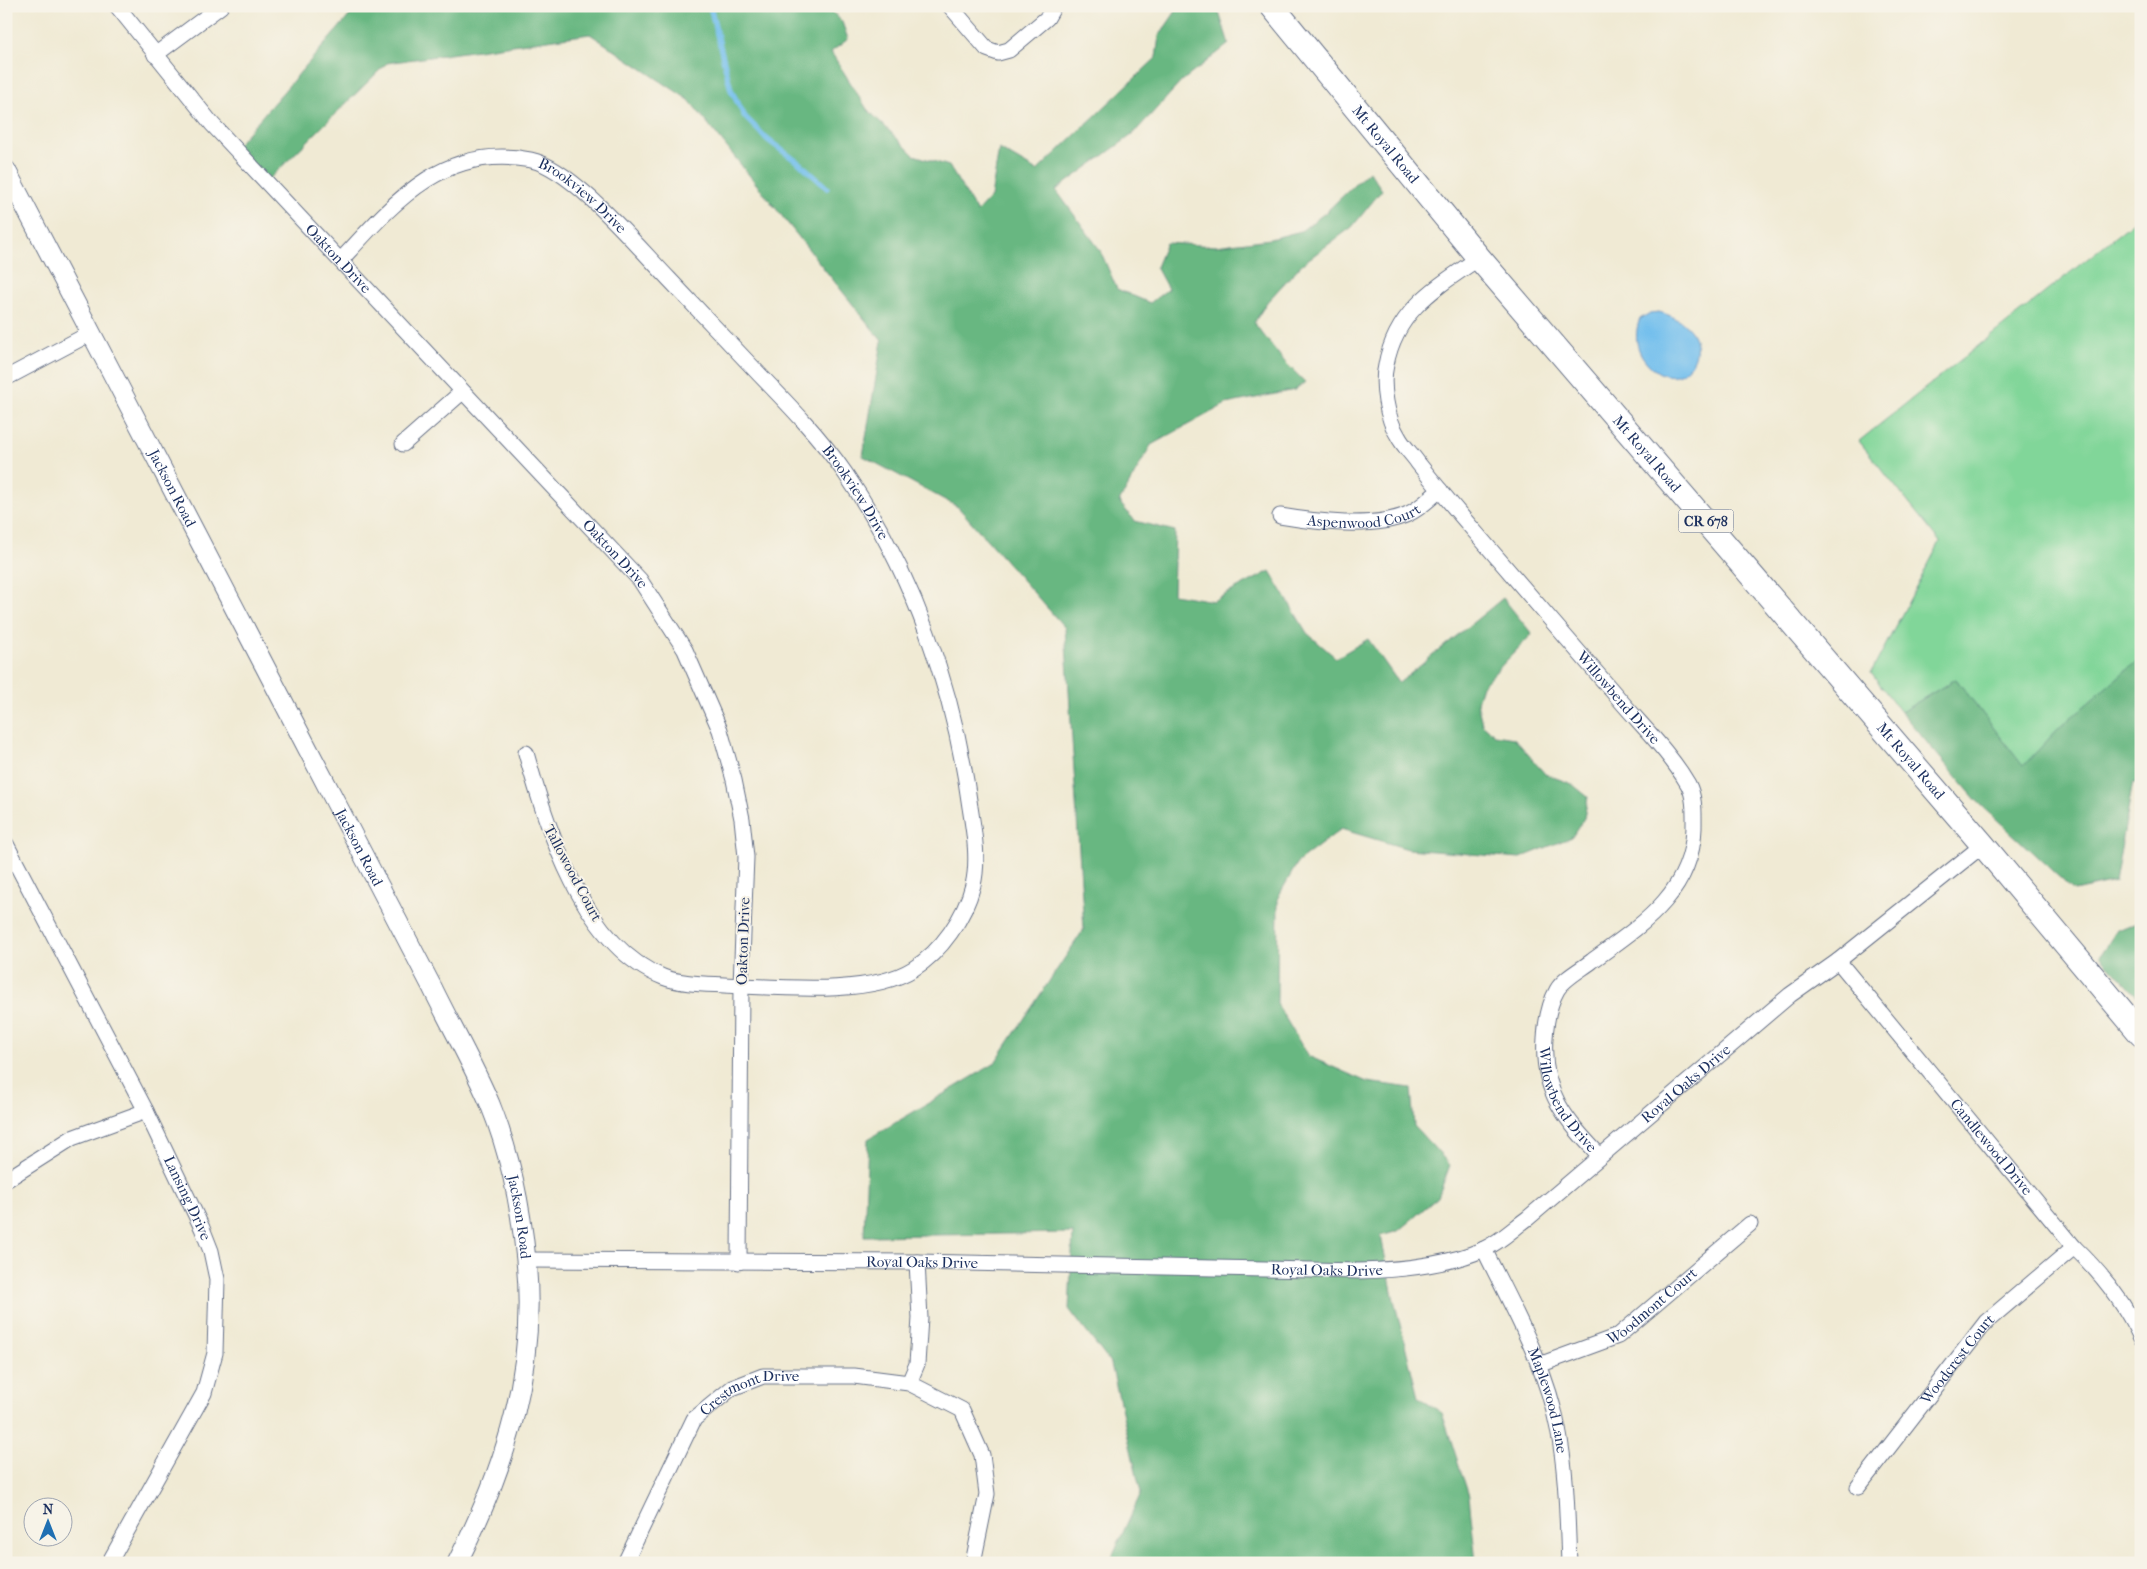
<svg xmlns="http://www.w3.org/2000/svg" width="2147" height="1569" font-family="'IM FELL French Canon',serif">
  <rect width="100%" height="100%" fill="#f7f3e8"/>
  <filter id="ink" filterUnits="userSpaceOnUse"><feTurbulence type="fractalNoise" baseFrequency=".02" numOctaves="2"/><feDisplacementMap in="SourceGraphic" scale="10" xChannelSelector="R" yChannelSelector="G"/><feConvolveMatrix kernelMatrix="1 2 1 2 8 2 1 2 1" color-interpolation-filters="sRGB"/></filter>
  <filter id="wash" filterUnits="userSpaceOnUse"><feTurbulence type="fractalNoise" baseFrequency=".0096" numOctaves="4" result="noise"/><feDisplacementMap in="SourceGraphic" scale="20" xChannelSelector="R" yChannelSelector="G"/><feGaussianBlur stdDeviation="1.12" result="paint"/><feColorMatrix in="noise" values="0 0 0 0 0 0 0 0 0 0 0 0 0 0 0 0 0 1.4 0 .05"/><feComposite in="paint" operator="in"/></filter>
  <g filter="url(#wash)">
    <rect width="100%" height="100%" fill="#f0ead4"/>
    <!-- green -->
    <path fill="#81d699" stroke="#4e827c" d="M2141,216V662L2138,661L2060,727L2023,767L1956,679L1901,712L1871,673L1940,542L1859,441Z"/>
    <!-- forest -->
    <path fill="#68b781" stroke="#427370" d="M358,6H827L842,22L848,39L831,52L867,109L914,155L949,166L977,212L991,197L999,149L1037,171L1156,58L1159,36L1176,11L1169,6H1217L1229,44L1182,81L1132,135L1056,190L1100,250L1117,289L1150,303L1168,289L1156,267L1166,243L1215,246L1270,239L1301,231L1325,213L1369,171L1382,190L1352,227L1302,264L1267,302L1254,323L1284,361L1305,382L1295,390L1226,404L1151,445L1119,502L1135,521L1175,531L1173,594L1213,601L1270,571L1307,633L1336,658L1368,639L1399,683L1503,598L1532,634L1482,686L1477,702L1482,724L1495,735L1514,738L1545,774L1572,784L1588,797L1584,818L1572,837L1520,858L1408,849L1341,829L1298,862L1278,897L1277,1004L1308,1056L1367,1082L1411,1088L1414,1126L1450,1165L1438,1197L1398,1231L1381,1236L1393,1296L1418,1397L1442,1413L1469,1496L1476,1563H1109L1141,1493L1111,1364L1069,1309L1073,1233L864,1236L868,1139L994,1064L1084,929L1065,628L958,507L863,456L882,341L689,100L590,34L387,63L260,188L229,154Z
      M2138,660L2141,662V788L2133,782L2115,882L2074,891L1977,801L1901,712L1956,679L2023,766L2060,727Z
      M2141,920V1000L2100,956L2117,930Z"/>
    <!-- water -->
    <path fill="#73bfed" stroke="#4777a6" d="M1659,312C1734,332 1679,412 1642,356C1635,345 1635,330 1640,319L1650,313Z"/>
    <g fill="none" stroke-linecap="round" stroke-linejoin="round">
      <!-- stream -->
      <path stroke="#73bfed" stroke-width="5.5" d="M710,6L731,90L745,117L768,140L803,166L827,188"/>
    </g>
  </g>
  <g filter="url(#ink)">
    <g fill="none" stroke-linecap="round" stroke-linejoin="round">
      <defs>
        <g id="minor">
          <path id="s1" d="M117,6L212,124L640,580L685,650L720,730L734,780L742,819L746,857L741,985L739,1262"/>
          <path d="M950,6L987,49L998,53L1009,50L1047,18L1054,6"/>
          <path d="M155,55L221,6"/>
          <path id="s2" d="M1479,258C1437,287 1396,310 1386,365C1381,385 1387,419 1398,436C1403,446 1412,454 1418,463C1437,487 1456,510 1476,533C1524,589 1572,644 1620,700C1643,727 1670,753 1688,784C1695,797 1694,813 1694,828C1692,894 1640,926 1592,961C1582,969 1564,978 1557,990C1549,1004 1546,1022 1545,1038C1541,1092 1566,1120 1600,1156"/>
          <path id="s3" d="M341,260C394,202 444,143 531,160C572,168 638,247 669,279C699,311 729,342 759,374C790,406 820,437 845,473C913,572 954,689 970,807C974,832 979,860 973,885C965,917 941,952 913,969C869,997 776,987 724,985C705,984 681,984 663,977C583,946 547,828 526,753"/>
          <path d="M6,378L91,333"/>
          <path d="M403,444L462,392"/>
          <path id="s4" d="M1280,516C1315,522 1375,529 1408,514C1420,509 1430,498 1440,490"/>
          <path id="s5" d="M6,844L146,1111L202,1228L211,1251L217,1279L215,1353L204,1393L109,1563"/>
          <path id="s6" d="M1838,961L2074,1247C2101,1273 2125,1303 2141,1338"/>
          <path d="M6,1180L72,1138L146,1111"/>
          <path id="s7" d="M1484,1249C1512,1307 1546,1365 1558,1429C1567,1473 1567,1518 1569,1563"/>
          <path id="s8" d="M526,1260L917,1262L1359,1271C1397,1270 1449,1265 1484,1249C1500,1242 1514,1228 1528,1218L1790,995L1838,961L1983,845"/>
          <path id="s9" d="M1539,1365L1618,1336L1750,1224"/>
          <path d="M909,1383L917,1364L920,1318L917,1262"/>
          <path id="s10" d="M1858,1487L1986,1322L2074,1247"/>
          <path id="s11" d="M625,1563L694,1419L732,1388L763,1376H854L909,1383L962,1410L982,1455L987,1494L973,1563"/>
        </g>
        <g id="tertiary">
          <path id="s12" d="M6,170C116,381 227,592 336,803C368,864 400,925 432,987C451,1026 473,1064 490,1104C510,1153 521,1208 526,1260C537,1369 506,1467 457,1563"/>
        </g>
        <g id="primary">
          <path id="s13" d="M1272,6L1479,258L1983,845L2141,1034"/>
        </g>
      </defs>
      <!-- minor casing -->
      <use href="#minor" stroke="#667087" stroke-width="17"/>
      <!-- tertiary casing -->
      <use href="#tertiary" stroke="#667087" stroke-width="21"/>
      <!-- primary casing -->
      <use href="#primary" stroke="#667087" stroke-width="26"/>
      <!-- minor -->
      <use href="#minor" stroke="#fff" stroke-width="15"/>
      <!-- tertiary -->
      <use href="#tertiary" stroke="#fff" stroke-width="19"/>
      <!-- primary -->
      <use href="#primary" stroke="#fff" stroke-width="24"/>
    </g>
  </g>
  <g text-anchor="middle" stroke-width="4" stroke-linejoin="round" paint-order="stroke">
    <!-- shield labels -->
    <rect fill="#f7f3e8" stroke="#5d6a87" stroke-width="1" x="1678.5" y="509.5" width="55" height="23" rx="4"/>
    <g font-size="14" font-weight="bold" fill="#1b2f5e">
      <text x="1706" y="526">CR 678</text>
    </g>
    <!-- street labels -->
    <g font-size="15" fill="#1b2f5e" stroke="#f7f3e8">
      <text dy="5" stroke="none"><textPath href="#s13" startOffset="179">Mt Royal Road</textPath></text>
      <text dy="5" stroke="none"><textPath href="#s3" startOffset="290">Brookview Drive</textPath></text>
      <text dy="5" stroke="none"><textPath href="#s1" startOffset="336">Oakton Drive</textPath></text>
      <text dy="5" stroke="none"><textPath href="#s13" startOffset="584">Mt Royal Road</textPath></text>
      <text dy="5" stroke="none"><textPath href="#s12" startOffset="359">Jackson Road</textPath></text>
      <text dy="5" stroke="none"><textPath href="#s3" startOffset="695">Brookview Drive</textPath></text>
      <text dy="5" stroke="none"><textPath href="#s4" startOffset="85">Aspenwood Court</textPath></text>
      <text dy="5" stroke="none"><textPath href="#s1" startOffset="741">Oakton Drive</textPath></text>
      <text dy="5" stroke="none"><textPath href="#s2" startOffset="562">Willowbend Drive</textPath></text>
      <text dy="5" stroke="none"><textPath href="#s13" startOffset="989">Mt Royal Road</textPath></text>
      <text dy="5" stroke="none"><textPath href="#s12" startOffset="764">Jackson Road</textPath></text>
      <text transform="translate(573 873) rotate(62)" y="5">Tallowood Court</text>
      <text transform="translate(743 941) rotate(-88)" y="5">Oakton Drive</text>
      <text dy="5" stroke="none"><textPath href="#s8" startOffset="1222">Royal Oaks Drive</textPath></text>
      <text dy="5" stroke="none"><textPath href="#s2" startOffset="1056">Willowbend Drive</textPath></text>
      <text dy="5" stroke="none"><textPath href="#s6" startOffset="241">Candlewood Drive</textPath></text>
      <text dy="5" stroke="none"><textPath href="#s5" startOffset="398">Lansing Drive</textPath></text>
      <text dy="5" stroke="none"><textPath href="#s12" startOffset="1169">Jackson Road</textPath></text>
      <text dy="5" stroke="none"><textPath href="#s8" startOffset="396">Royal Oaks Drive</textPath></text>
      <text dy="5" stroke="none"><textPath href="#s8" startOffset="801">Royal Oaks Drive</textPath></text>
      <text dy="5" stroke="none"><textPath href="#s9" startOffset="129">Woodmont Court</textPath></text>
      <text dy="5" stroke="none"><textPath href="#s10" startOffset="162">Woodcrest Court</textPath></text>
      <text dy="5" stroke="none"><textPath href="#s11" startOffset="224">Crestmont Drive</textPath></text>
      <text dy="5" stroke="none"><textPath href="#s7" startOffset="165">Maplewood Lane</textPath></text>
    </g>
  </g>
  <!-- margin -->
  <rect width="2147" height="1569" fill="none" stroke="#f7f3e8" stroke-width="25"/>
  <!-- north arrow -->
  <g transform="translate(48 1522)"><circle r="24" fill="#f7f3e8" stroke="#9fa5b1"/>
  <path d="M0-4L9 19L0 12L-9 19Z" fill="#1f6fb2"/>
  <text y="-8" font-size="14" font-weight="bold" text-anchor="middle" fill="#1b2f5e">N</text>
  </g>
</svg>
